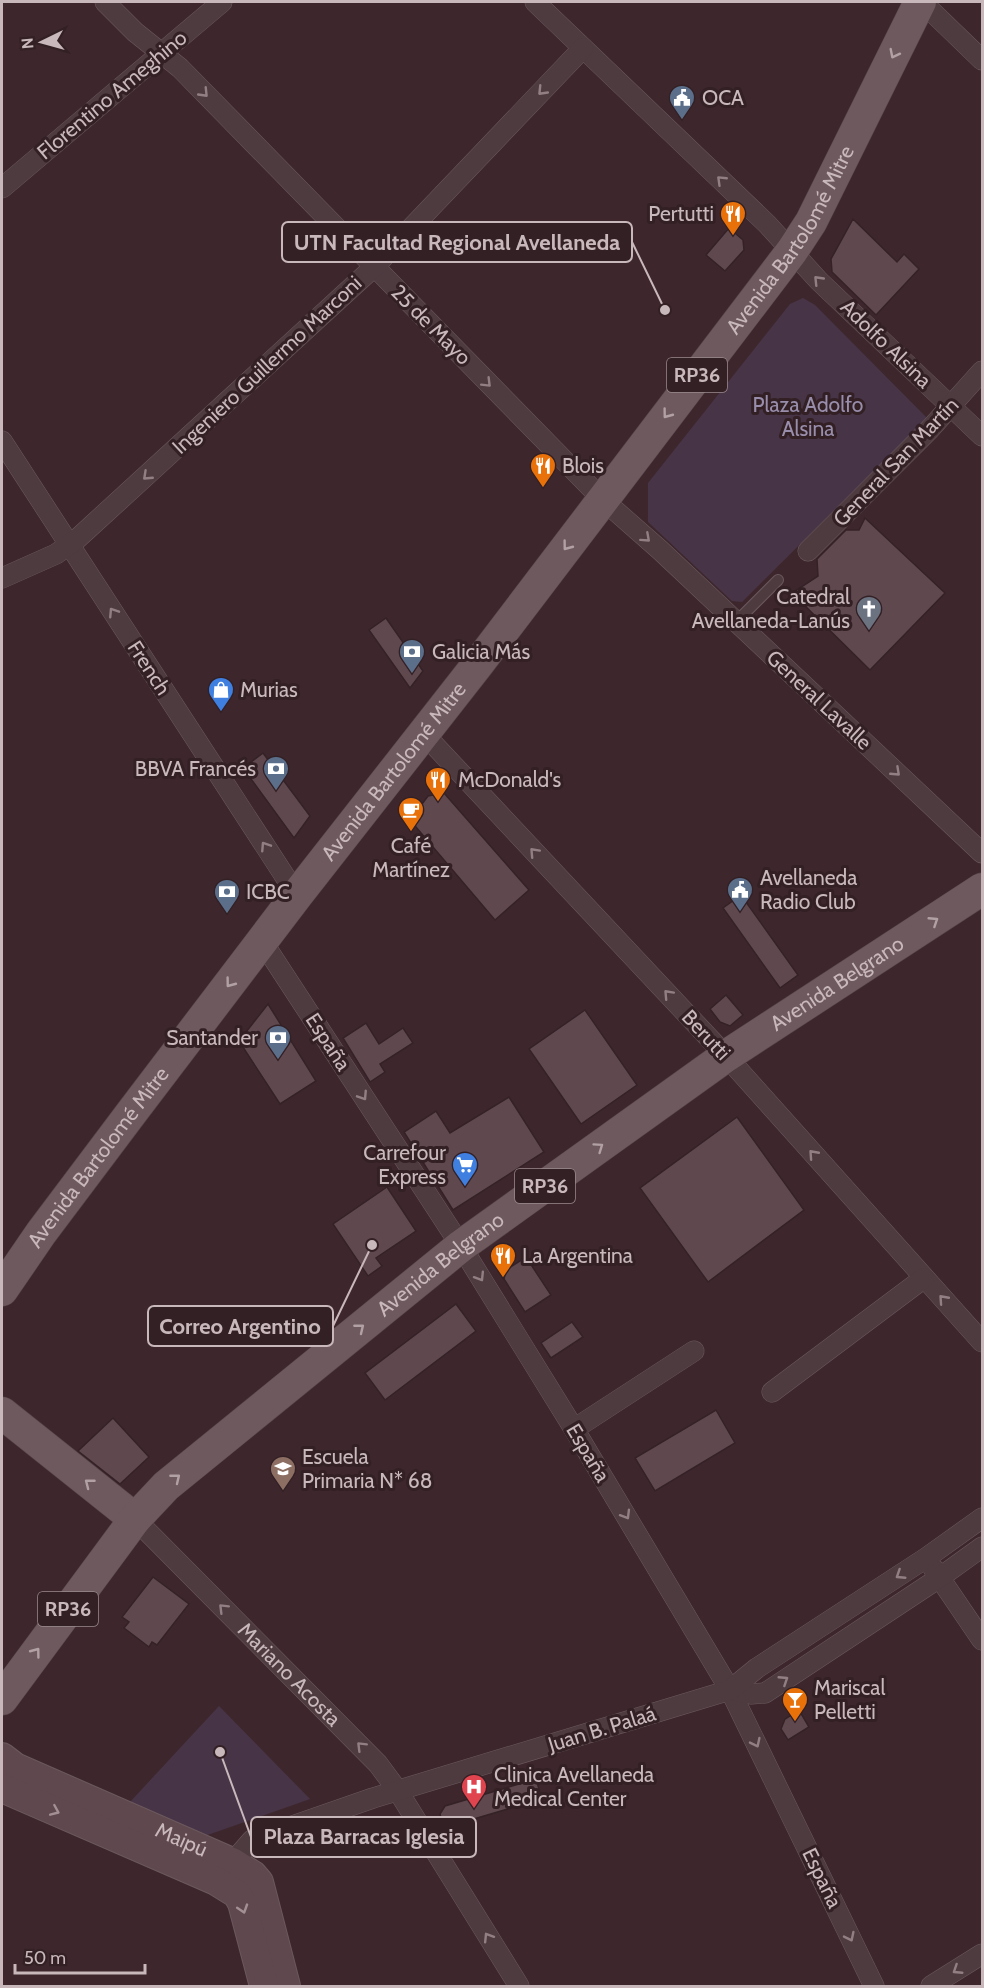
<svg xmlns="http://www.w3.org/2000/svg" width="984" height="1988" font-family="Cabin,sans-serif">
  <rect width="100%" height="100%" fill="#3d272d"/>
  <!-- green -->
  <path fill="#483447" d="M803,298L815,305L927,418L742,602L732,601L648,522V483L790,304Z
    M219,1706L310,1799L199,1838L130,1802Z"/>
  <!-- building -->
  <path fill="#60484f" stroke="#342227" stroke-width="1.5" d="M853,219L897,262L904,254L919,269L876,315L832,272L831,259Z
    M729,228L743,240L744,250L725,271L706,255Z
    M865,518L945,593L870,670L792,593L818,576L817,559L846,530H859Z
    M386,618L423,671L410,688L369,630Z
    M263,753L310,816L294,838L243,768Z
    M444,793L529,890L495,920L410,820L428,796Z
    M741,895L798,975L780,988L723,908Z
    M726,995L743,1015L730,1026L720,1022L710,1009Z
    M268,1004L316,1081L280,1104L239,1041Z
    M585,1010L637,1085L581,1124L529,1049Z
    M366,1023L379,1044L403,1028L413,1043L380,1064L385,1072L370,1082L343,1038Z
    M509,1097L544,1152L453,1210L404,1132L436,1111L450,1133Z
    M737,1117L804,1210L708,1282L640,1188Z
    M387,1187L416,1231L376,1258L382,1266L368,1276L333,1224Z
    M526,1257L551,1295L525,1312L504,1279L506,1270Z
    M456,1304L476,1331L385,1400L365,1373Z
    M572,1322L583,1337L551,1358L541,1343Z
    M716,1410L735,1443L655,1491L635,1458Z
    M113,1418L149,1457L120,1484L78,1451Z
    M153,1577L189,1604L157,1645L152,1642L149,1647L124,1628L129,1622L122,1617Z
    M799,1710L809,1727L788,1740L781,1729L785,1719Z
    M536,1779L542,1799L460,1823L461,1828L445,1833L440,1814L445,1806Z"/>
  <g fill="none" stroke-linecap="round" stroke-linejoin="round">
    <defs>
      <path id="lane" d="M736,622L778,580"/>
      <g id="street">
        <path d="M105,2L135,32L180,68L602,499L660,550L982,853"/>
        <path d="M535,2L767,224L819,281L982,436"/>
        <path d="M922,2L982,60"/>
        <path d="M2,188L222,2"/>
        <path d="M2,441L297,895"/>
        <path d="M808,551L930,429L982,371"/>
        <path d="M2,578L56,554L77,539L374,267L583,48"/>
        <path d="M424,734L726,1056L982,1342"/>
        <path d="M262,941L461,1246L574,1429L730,1690L874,1986"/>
        <path d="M772,1392L924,1278"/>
        <path d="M574,1429L694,1351"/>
        <path id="s1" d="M135,1519L378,1764L398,1791L519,1986"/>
        <path d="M933,1568L982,1640"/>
        <path d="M730,1690L751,1694L765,1693L939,1578L982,1547"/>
        <path d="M224,1872L252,1840L373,1798L730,1690L757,1668L926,1558L982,1518"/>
        <path d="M931,1986L982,1954"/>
      </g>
      <g id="secondary">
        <path id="s2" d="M2,1757L15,1767L232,1862L253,1875L259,1882L286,1986"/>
        <path d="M2,1788L216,1881L237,1894L242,1903L264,1986"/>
      </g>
      <g id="primary">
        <path id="s3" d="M2,1290L41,1233L132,1112L297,895L478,664L792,251L811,222L920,2"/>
        <path d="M2,1413L135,1519"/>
        <path id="s4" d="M2,1699L135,1519L166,1486L461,1246L726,1056L982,889"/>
      </g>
    </defs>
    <!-- lane casing -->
    <use href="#lane" stroke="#6b595e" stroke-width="12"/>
    <!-- street casing -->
    <use href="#street" stroke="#6b595e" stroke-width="21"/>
    <!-- secondary casing -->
    <use href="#secondary" stroke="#6b595e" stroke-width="30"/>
    <!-- primary casing -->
    <use href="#primary" stroke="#564449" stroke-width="33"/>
    <!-- lane -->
    <use href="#lane" stroke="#4d3b40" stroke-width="10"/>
    <!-- street -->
    <use href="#street" stroke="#4d3b40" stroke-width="20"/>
    <!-- secondary -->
    <use href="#secondary" stroke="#5f494e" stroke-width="28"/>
    <!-- primary -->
    <use href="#primary" stroke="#6d595e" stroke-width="32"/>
  </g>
  <!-- one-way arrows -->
  <defs><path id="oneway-chevron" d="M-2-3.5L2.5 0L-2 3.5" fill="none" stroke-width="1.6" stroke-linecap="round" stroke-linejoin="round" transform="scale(1.5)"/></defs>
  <g stroke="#b1a0a4">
    <use href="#oneway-chevron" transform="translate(894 54) rotate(117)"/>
    <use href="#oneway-chevron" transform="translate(667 414) rotate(127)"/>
    <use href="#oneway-chevron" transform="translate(567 546) rotate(127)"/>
    <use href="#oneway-chevron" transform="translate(934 921) rotate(-33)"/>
    <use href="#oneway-chevron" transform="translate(230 983) rotate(127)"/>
    <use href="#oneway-chevron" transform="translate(599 1147) rotate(-35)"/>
    <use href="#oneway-chevron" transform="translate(360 1328) rotate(-39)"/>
    <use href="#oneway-chevron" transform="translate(176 1478) rotate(-39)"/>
    <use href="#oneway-chevron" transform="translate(89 1483) rotate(-142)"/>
    <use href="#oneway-chevron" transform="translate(36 1652) rotate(-53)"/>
  </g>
  <g stroke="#917f84">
    <use href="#oneway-chevron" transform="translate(542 91) rotate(134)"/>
    <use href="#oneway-chevron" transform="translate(204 93) rotate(46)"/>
    <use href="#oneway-chevron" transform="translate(721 180) rotate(-136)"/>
    <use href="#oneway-chevron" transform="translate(818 280) rotate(-134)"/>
    <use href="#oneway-chevron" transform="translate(487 383) rotate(45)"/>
    <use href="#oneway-chevron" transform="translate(147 476) rotate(137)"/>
    <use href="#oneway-chevron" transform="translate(646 538) rotate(42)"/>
    <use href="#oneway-chevron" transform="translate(113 612) rotate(-123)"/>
    <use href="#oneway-chevron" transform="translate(896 772) rotate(43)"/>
    <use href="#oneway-chevron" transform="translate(265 846) rotate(-123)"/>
    <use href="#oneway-chevron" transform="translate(534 852) rotate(-133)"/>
    <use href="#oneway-chevron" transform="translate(668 994) rotate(-133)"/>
    <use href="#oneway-chevron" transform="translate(363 1096) rotate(57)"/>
    <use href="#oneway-chevron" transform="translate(813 1154) rotate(-132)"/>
    <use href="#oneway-chevron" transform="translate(480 1277) rotate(58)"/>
    <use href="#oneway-chevron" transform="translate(943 1299) rotate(-132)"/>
    <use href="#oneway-chevron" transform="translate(626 1515) rotate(59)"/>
    <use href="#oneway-chevron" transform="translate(900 1575) rotate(147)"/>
    <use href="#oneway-chevron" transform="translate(223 1608) rotate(-135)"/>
    <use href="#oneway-chevron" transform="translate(784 1680) rotate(-33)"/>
    <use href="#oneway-chevron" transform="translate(756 1743) rotate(64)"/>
    <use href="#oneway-chevron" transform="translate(361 1746) rotate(-135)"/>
    <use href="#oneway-chevron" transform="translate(488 1937) rotate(-122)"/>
    <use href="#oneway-chevron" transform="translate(850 1937) rotate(64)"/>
    <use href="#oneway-chevron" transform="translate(957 1970) rotate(147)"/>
  </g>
  <g stroke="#a39095">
    <use href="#oneway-chevron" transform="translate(55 1811) rotate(23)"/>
    <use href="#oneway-chevron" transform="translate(243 1909) rotate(72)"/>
  </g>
  <!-- icons -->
  <defs>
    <symbol id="civic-pin" viewBox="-11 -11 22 30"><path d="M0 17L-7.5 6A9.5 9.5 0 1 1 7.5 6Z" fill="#5c6f8a" stroke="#322025"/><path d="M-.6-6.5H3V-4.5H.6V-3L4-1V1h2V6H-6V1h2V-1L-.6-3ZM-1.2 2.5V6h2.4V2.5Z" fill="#fff"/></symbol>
    <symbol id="restaurant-pin" viewBox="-11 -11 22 30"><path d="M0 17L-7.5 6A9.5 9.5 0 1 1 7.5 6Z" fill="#e8710a" stroke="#322025"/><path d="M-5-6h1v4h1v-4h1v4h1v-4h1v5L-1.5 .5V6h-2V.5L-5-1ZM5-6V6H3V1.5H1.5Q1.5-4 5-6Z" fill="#fff"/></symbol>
    <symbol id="church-pin" viewBox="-11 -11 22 30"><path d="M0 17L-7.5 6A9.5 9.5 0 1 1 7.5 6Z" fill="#6b7280" stroke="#322025"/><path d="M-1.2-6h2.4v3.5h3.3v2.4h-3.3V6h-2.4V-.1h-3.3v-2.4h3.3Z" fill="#fff"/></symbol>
    <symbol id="bank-pin" viewBox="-11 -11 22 30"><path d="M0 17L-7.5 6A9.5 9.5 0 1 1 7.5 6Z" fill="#5c6f8a" stroke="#322025"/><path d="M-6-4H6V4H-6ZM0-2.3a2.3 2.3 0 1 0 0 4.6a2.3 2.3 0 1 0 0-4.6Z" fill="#fff"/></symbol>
    <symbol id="shop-pin" viewBox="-11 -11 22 30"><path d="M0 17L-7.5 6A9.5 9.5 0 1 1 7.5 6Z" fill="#3f7fe0" stroke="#322025"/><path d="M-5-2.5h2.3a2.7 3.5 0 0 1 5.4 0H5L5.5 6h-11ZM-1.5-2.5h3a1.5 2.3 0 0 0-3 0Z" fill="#fff"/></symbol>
    <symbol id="cafe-pin" viewBox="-11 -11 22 30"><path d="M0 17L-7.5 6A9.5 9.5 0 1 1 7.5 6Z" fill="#e8710a" stroke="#322025"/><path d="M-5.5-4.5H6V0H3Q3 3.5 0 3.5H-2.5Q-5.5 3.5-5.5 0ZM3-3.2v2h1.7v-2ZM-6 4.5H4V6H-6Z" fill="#fff"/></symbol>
    <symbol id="supermarket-pin" viewBox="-11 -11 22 30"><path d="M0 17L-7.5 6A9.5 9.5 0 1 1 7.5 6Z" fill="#3f7fe0" stroke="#322025"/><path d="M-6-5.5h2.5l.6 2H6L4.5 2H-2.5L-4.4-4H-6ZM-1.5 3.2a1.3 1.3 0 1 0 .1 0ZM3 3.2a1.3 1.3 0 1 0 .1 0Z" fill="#fff"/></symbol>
    <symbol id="school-pin" viewBox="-11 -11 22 30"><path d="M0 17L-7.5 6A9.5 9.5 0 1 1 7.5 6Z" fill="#8d6e63" stroke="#322025"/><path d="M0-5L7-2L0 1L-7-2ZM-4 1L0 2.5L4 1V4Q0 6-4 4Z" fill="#fff"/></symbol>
    <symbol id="bar-pin" viewBox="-11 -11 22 30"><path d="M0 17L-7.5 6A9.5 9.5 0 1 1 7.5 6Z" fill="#e8710a" stroke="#322025"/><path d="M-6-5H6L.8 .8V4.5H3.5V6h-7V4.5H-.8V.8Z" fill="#fff"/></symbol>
    <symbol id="hospital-pin" viewBox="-11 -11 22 30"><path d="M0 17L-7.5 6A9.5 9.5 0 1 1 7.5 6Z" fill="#e0444e" stroke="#322025"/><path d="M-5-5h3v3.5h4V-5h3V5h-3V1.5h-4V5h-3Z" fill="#fff"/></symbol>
  </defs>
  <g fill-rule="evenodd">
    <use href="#civic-pin" x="667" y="83" width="30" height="40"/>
    <use href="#restaurant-pin" x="718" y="199" width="30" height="40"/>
    <use href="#restaurant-pin" x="528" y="451" width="30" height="40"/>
    <use href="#church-pin" x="854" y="594" width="30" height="40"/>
    <use href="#bank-pin" x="397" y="637" width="30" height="40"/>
    <use href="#shop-pin" x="206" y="675" width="30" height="40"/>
    <use href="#bank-pin" x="261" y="754" width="30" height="40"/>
    <use href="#restaurant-pin" x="423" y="765" width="30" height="40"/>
    <use href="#cafe-pin" x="396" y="795" width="30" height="40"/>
    <use href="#civic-pin" x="725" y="875" width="30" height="40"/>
    <use href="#bank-pin" x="212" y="877" width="30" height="40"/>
    <use href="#bank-pin" x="263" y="1023" width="30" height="40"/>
    <use href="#supermarket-pin" x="450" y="1150" width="30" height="40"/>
    <use href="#restaurant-pin" x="488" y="1241" width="30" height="40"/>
    <use href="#school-pin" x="268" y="1454" width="30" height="40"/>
    <use href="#bar-pin" x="780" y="1685" width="30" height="40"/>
    <use href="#hospital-pin" x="459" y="1772" width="30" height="40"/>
  </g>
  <g text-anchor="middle" stroke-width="6" stroke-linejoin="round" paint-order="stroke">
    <!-- shield labels -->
    <g fill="#322025" stroke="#9b8a8e" stroke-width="1.5">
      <rect x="667" y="358" width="60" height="34" rx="4.5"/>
      <rect x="515" y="1169" width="60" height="34" rx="4.5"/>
      <rect x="38" y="1592" width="60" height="34" rx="4.5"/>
    </g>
    <g font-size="20" font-weight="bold" fill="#c8b7bb">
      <text x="697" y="382">RP36</text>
      <text x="545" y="1193">RP36</text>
      <text x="68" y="1616">RP36</text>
    </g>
    <!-- street labels -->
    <g font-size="21" fill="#c8b7bb" stroke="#322025">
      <text transform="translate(112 95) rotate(-40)" y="7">Florentino Ameghino</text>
      <text dy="7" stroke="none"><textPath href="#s3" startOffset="1314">Avenida Bartolomé Mitre</textPath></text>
      <text transform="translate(431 325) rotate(45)" y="7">25 de Mayo</text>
      <text transform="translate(886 344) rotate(44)" y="7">Adolfo Alsina</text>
      <text transform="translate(267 365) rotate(-43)" y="7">Ingeniero Guillermo Marconi</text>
      <text transform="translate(896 462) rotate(-46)" y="7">General San Martín</text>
      <text transform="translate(149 668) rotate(57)" y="7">French</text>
      <text transform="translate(819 700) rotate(43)" y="7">General Lavalle</text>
      <text dy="7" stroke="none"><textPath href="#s3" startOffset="650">Avenida Bartolomé Mitre</textPath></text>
      <text dy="7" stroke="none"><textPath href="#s4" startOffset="1108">Avenida Belgrano</textPath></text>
      <text transform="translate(706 1035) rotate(47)" y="7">Berutti</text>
      <text transform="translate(328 1042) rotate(57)" y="7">España</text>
      <text dy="7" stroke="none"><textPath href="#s3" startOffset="164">Avenida Bartolomé Mitre</textPath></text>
      <text dy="7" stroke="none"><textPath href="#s4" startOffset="622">Avenida Belgrano</textPath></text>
      <text transform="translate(588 1453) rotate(59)" y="7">España</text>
      <text dy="7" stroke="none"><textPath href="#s1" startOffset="219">Mariano Acosta</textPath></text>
      <text transform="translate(602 1729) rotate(-17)" y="7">Juan B. Palaá</text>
      <text dy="7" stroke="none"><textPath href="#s2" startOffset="198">Maipú</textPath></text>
      <text transform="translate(822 1878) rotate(64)" y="7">España</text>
    </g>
    <!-- poi labels -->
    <g font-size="21" fill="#c8b7bb" stroke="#322025" text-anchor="start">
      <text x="702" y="105">OCA</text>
      <text x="714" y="221" text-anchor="end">Pertutti</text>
      <text x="562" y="473">Blois</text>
      <text x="850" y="604" text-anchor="end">Catedral<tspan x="850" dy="24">Avellaneda-Lanús</tspan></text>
      <text x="432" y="659">Galicia Más</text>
      <text x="240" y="697">Murias</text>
      <text x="256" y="776" text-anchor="end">BBVA Francés</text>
      <text x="458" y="787">McDonald's</text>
      <text x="411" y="853" text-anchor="middle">Café<tspan x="411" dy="24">Martínez</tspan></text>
      <text x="760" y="885">Avellaneda<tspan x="760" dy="24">Radio Club</tspan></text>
      <text x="246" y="899">ICBC</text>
      <text x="258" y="1045" text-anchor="end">Santander</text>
      <text x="446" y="1160" text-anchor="end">Carrefour<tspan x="446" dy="24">Express</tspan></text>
      <text x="522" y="1263">La Argentina</text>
      <text x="302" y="1464">Escuela<tspan x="302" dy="24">Primaria N* 68</tspan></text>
      <text x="814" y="1695">Mariscal<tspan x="814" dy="24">Pelletti</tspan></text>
      <text x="494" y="1782">Clinica Avellaneda<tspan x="494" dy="24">Medical Center</tspan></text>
    </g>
    <!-- park labels -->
    <g font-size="21" fill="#988dab" stroke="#322025">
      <text x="808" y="412">Plaza Adolfo<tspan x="808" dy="24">Alsina</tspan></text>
    </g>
  </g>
  <!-- callouts -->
  <path fill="none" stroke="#c8b7bb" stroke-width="2" d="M665 310L632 242M372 1245L333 1326M220 1752L251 1837"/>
  <g fill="#c8b7bb" stroke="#322025" stroke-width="2">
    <circle cx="665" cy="310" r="6"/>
    <circle cx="372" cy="1245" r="6"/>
    <circle cx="220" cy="1752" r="6"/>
  </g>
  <g fill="#322025" stroke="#c8b7bb" stroke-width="2">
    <rect x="282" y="222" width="350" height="40" rx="6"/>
    <rect x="148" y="1306" width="185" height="40" rx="6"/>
    <rect x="251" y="1817" width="225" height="40" rx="6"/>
  </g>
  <g font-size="22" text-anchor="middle" font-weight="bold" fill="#c8b7bb">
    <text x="457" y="250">UTN Facultad Regional Avellaneda</text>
    <text x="240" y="1334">Correo Argentino</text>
    <text x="364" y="1844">Plaza Barracas Iglesia</text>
  </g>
  <!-- border -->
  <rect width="984" height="1988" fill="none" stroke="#c8b7bb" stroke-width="6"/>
  <!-- north arrow -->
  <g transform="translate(42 42) rotate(265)" stroke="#322025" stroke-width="4.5" paint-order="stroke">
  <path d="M0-4.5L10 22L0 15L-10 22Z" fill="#c8b7bb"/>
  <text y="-9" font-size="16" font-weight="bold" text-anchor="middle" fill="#c8b7bb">N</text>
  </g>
  <!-- scale -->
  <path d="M15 1964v9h130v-9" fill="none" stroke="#c8b7bb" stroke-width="3"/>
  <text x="24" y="1964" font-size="18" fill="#c8b7bb" stroke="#322025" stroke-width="4.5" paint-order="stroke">50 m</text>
</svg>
